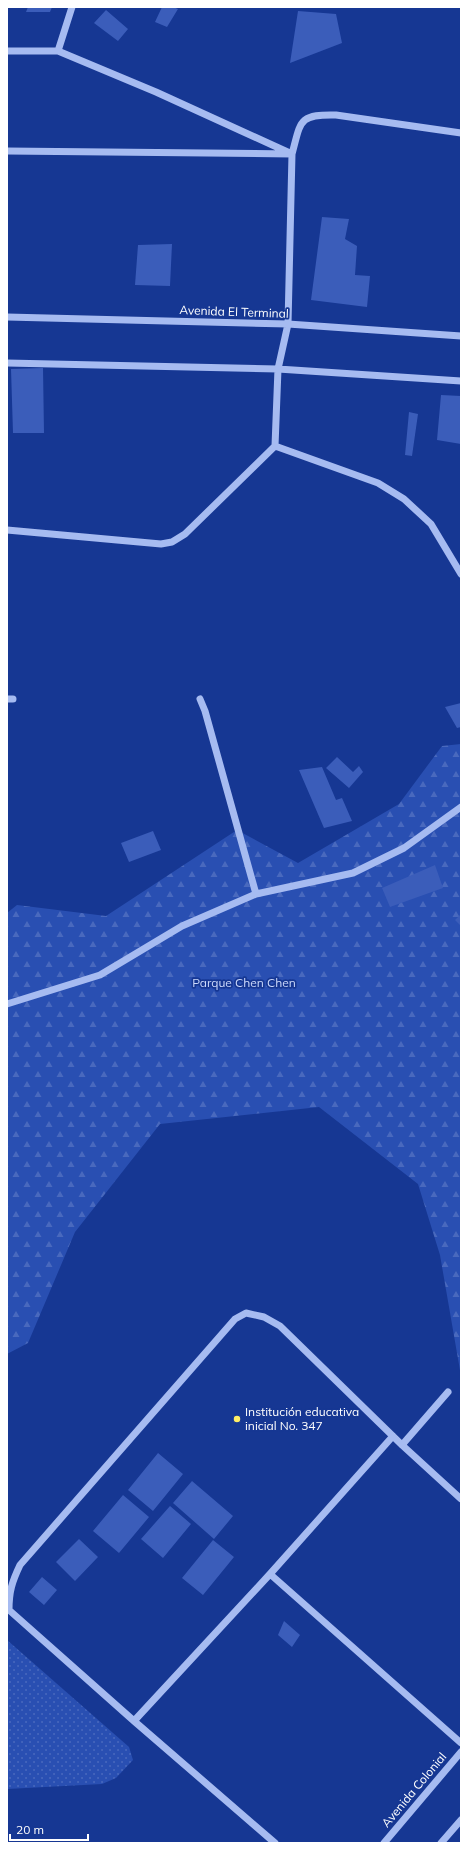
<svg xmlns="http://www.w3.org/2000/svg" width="468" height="1850" font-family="Mulish,sans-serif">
  <defs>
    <pattern id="grass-dots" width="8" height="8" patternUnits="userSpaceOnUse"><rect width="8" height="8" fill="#294fb2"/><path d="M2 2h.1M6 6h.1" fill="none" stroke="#4969be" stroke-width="1.8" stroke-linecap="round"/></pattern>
    <pattern id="forest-firs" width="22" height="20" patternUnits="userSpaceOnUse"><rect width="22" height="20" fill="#294fb2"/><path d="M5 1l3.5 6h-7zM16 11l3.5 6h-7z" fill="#4969be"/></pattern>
  </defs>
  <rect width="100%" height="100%" fill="#163793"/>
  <!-- grass -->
  <path fill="url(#grass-dots)" d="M7,1640L129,1747L133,1760L116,1778L102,1784L7,1789Z"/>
  <!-- forest -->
  <path fill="url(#forest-firs)" d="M461,744V1376L440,1255L418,1184L319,1107L160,1124L75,1232L28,1343L7,1354V913L17,905L106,916L237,830L298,863L399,804L442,746Z"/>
  <!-- building -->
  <path fill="#3b5dba" d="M28,7H52L50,12H26Z
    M162,7H173L178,9L167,27L155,22Z
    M106,10L128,29L118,41L94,23Z
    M298,11L336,14L342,43L290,63Z
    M322,217L349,219L345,239L357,246L355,275L370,276L367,307L311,300Z
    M172,244L170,286L135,285L138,245Z
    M43,368L44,433H13L11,369Z
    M441,395L461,396V444L437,440Z
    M409,412L418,414L412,456L405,455Z
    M461,703V727L457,728L445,707Z
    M337,757L353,772L359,766L363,772L349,788L326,768Z
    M322,767L336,800L342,798L352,821L324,828L299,770Z
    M153,831L161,850L129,862L121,843Z
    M435,865L443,888L390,907L382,888Z
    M461,914V926L455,920Z
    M158,1453L183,1474L153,1511L128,1490Z
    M192,1481L233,1516L214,1539L173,1503Z
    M123,1495L149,1517L119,1553L93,1531Z
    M170,1506L191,1524L163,1558L141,1539Z
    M79,1539L98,1557L75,1581L56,1562Z
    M213,1540L234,1557L203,1595L182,1578Z
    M42,1577L57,1590L44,1605L29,1592Z
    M284,1621L300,1635L292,1647L278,1635Z"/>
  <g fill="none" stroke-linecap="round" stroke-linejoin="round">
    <!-- minor -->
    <path stroke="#a6bbf1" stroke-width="7" d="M7,51H58L156,92L292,154C301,121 298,114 336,115L461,133
      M58,51L72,7
      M7,151L292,154L288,324L278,369L275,446L185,534L172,542L161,544L7,530
      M7,317L288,324L461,336
      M7,363L278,369L461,381
      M275,446L378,483L404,499L431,524L461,574
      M7,699H13
      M200,699L205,711L256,894
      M7,1004L100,975L182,926L256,894L353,873L404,848L461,807
      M402,1445L448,1392
      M270,1574L461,1743
      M134,1721L270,1574L393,1436
      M275,1843L134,1721L9,1610C9,1591 12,1582 20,1565L235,1319L246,1313L264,1317L280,1326L402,1445L461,1499
      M384,1843L461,1752
      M441,1843L461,1820"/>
  </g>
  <!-- markers -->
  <circle fill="#fe6" stroke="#163793" stroke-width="1.5" cx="237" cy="1419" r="4"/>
  <g text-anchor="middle" stroke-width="3.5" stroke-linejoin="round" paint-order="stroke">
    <!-- street labels -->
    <g font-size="12" fill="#fff" stroke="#163793">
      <text transform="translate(234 312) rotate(2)" y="4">Avenida El Terminal</text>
      <text transform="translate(414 1790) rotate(-50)" y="4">Avenida Colonial</text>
    </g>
    <!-- park labels -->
    <g font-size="12" fill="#cddafc" stroke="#163793">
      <text x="244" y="987">Parque Chen Chen</text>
    </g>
    <!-- poi labels -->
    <g font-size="12" fill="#fff" stroke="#163793" text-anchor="start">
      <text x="245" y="1416">Institución educativa<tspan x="245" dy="14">inicial No. 347</tspan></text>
    </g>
  </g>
  <!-- border -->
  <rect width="468" height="1850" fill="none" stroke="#ffffff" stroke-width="16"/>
  <!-- scale -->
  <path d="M10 1834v6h78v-6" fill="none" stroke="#ffffff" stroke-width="2"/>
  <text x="16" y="1834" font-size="12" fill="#ffffff" stroke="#163793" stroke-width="3" paint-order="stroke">20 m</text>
</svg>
